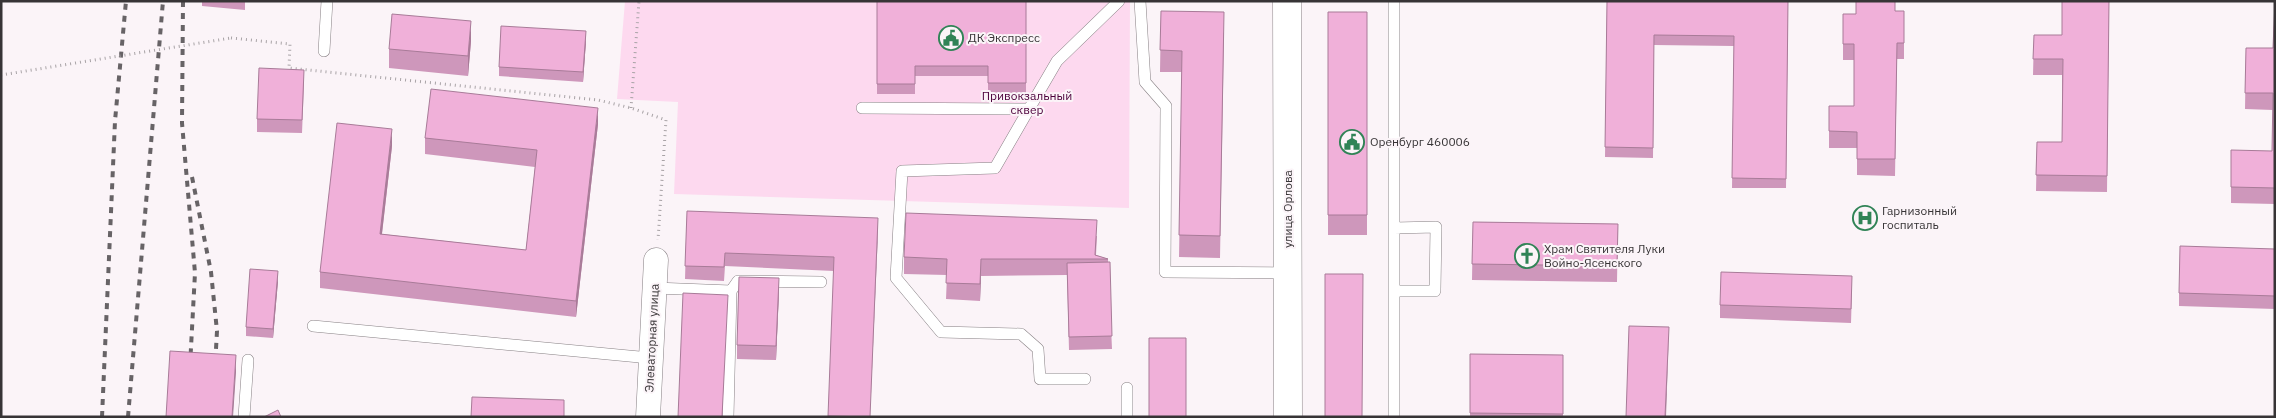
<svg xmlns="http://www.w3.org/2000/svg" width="2276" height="418" font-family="'IBM Plex Sans',sans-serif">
  <rect width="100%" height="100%" fill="#fbf4f8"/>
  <!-- green -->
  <path fill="#fdd9ef" d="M625,1H1130L1129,208L674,194L678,102L617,99Z"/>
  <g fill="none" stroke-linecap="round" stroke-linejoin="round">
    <defs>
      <path id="lane" d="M1140,1L1145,82L1166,106L1165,272L1288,273
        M324,51L327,1
        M862,108L1029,109L1057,61L1119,1
        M1029,109L995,168L902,171L896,278L941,332L1021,334L1038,349L1040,379H1085
        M655,288L731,291L738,281L821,282
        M1394,291H1435L1436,227L1394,228
        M313,326L650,358
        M1127,388V417
        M244,417L248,360
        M728,417L731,291
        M1394,417V1"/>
      <path id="street" d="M648,417L656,260"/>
      <path id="secondary" d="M1287,1L1288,417"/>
    </defs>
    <!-- lane casing -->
    <use href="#lane" stroke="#878084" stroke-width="12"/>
    <!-- street casing -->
    <use href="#street" stroke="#878084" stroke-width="25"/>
    <!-- secondary casing -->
    <use href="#secondary" stroke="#878084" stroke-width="29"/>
    <!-- path -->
    <path stroke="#a8a3a6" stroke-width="3" stroke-dasharray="1 4" stroke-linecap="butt" d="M231,38L290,44L289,68L598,100L631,108L666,120L658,240
      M631,108L639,1"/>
    <!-- lane -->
    <use href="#lane" stroke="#fff" stroke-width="11"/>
    <!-- street -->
    <use href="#street" stroke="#fff" stroke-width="24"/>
    <!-- secondary -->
    <use href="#secondary" stroke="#fff" stroke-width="28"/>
    <!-- rail -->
    <path stroke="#676366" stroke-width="4" stroke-dasharray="6 6" stroke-linecap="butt" d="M183,1L182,123L195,273L190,366
      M192,177L211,272L217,331L215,367
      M102,417L115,121L126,1
      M128,417L163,1"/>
    <!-- path-bridge -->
    <path stroke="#a8a3a6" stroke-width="3" stroke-dasharray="1 4" stroke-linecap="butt" d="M1,75L231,38"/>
  </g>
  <!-- wall -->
  <path fill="#ce97bb" d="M202,1H245V10L202,6Z
    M877,1H1026V93H988V76H915V94H877Z
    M1607,1H1788L1786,188H1732L1734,46L1654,45L1653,158L1605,157Z
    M2109,1L2107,192L2036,191L2037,142H2062V75H2033L2034,35H2062Z
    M2275,1V204L2231,203V187L2272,151L2273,110L2245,109L2246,48H2273Z
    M1161,11L1224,33L1220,258L1179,257L1182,72H1160Z
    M1895,11H1904V59H1897L1895,176L1857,175V148H1829V106H1854V60H1843V14H1856Z
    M1328,12H1367V235H1328Z
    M471,41L468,76L389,68V49Z
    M586,41L583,82L499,76V67Z
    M304,83L302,133L257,132V119Z
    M598,124L576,317L320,288V272L392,146L382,234L526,250L535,167L425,154V138Z
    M687,211L878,232L834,271L725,266L724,281L685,279Z
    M1473,222L1618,224L1617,282L1472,280Z
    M1097,236L1096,255L1108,259L1112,349L1069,350L1067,275L981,276L980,301L946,299L947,275L904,274V257Z
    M2275,249V309L2179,306V293Z
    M278,281L273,338L246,336V327Z
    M1852,290L1851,323L1720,318V305Z
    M779,291L776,360L737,359V345Z
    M1470,354L1563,355V417H1470Z"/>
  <!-- shaded-wall -->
  <path fill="#a87b98" d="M471,21V41L468,76V56Z
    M586,31V41L583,82V72Z
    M598,108V124L576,317V301Z
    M392,129V146L380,250V234Z
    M878,218V232L870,417Z
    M981,259V276L980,301V284Z
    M278,271V281L273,338V329Z
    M779,278V291L776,360V346Z
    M1669,327L1666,417H1665Z
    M236,355V372L233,417H232Z"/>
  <!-- building -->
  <path fill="#f0b0d9" stroke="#a87b98" d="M877,1H1026V83H988V66H915V84H877Z
    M1607,1H1788L1786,179L1732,178L1734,36L1654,35L1653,148L1605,147Z
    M1856,1H1895V11H1904V43H1897L1895,159H1857V132L1829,131V106H1854V44H1843V14H1856Z
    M2062,1H2109L2107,176L2036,175L2037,142H2062L2063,59H2033L2034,35H2062Z
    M2275,1V188L2231,187V150L2272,151L2273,93H2245L2246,48H2273Z
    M1161,11L1224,12L1220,236L1179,235L1182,51L1160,50Z
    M1328,12H1367V215H1328Z
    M392,14L471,21L468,56L389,49Z
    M501,26L586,31L583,72L499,67Z
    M259,68L304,70L302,120L257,119Z
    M431,89L598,108L576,301L320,272L337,123L392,129L380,234L526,250L537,150L425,138Z
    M687,211L878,218L870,417L828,416L834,257L725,253L724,267L685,266Z
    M906,213L1097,220L1095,255L1108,259H981L980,284L946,283L947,259L904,257Z
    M1473,222L1618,224L1617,266L1472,264Z
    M2180,246L2275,249V296L2179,293Z
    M1110,262L1112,336L1069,337L1067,263Z
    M250,269L278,271L273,329L246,327Z
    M1721,272L1852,276L1851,309L1720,305Z
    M1325,274H1363L1362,417H1325Z
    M739,277L779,278L776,346L737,345Z
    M683,293L728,295L722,417H678Z
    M1629,326L1669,327L1665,417H1626Z
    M1149,338H1186V417H1149Z
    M170,351L236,355L232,417H166Z
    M1470,354L1563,355V414L1470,413Z
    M472,397L564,400V417H471Z
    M278,410L281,417H264Z"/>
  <!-- icons -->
  <defs>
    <symbol id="civic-ring" viewBox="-11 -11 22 22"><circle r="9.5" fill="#fbf4f8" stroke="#308356" stroke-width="1.5"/><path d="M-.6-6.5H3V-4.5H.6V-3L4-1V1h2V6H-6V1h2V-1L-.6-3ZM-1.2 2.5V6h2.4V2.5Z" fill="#308356"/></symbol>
    <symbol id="hospital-ring" viewBox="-11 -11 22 22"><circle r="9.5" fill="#fbf4f8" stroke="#308356" stroke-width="1.5"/><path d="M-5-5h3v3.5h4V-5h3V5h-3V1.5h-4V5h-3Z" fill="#308356"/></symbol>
    <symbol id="church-ring" viewBox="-11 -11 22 22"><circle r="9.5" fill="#fbf4f8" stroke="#308356" stroke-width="1.5"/><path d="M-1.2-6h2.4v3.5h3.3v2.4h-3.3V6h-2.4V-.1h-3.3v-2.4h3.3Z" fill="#308356"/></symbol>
  </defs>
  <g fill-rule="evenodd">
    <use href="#civic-ring" x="937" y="24" width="28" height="28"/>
    <use href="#civic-ring" x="1338" y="128" width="28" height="28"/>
    <use href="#hospital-ring" x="1851" y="204" width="28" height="28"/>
    <use href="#church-ring" x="1513" y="242" width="28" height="28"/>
  </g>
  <g text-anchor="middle" stroke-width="4" stroke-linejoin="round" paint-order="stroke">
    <!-- poi labels -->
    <g font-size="12" fill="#373436" stroke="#fbf4f8" text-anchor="start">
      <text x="968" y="42">ДК Экспресс</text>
      <text x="1370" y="146">Оренбург 460006</text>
      <text x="1882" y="215">Гарнизонный<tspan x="1882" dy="14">госпиталь</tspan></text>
      <text x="1544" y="253">Храм Святителя Луки<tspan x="1544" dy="14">Войно-Ясенского</tspan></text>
    </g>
    <!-- park labels -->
    <g font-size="12" fill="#4c003b" stroke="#fbf4f8">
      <text x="1027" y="100">Привокзальный<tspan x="1027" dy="14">сквер</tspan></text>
    </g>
    <!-- street labels -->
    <g font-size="12" fill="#373436" stroke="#fbf4f8">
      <text transform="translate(1288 209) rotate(-90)" y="4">улица Орлова</text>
      <text transform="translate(652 338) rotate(-87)" y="4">Элеваторная улица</text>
    </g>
  </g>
  <!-- border -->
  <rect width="2276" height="418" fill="none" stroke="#373436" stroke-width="5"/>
</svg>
